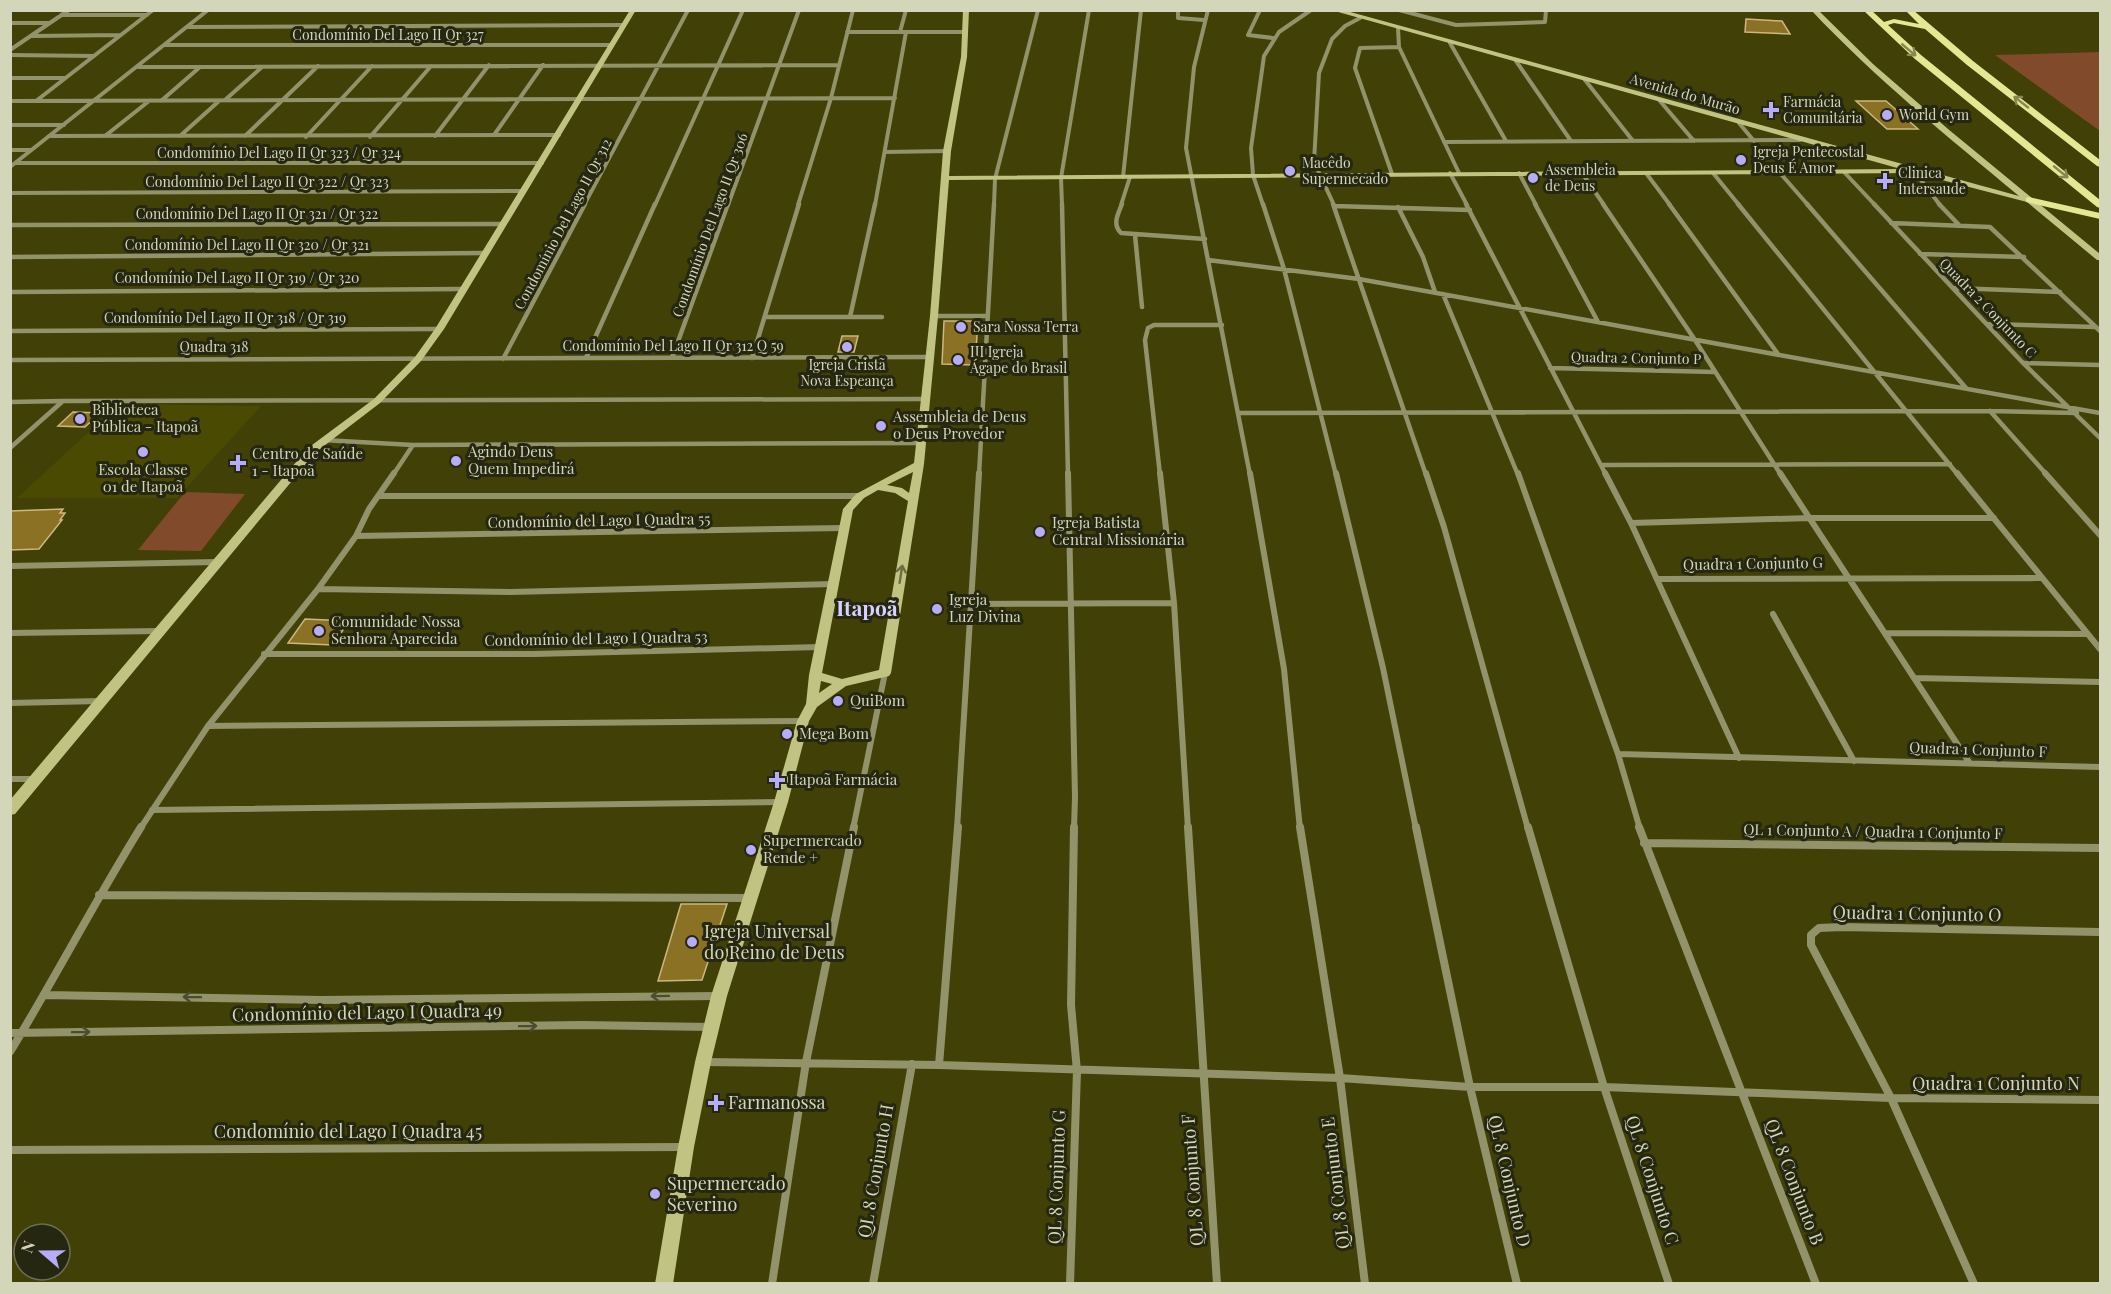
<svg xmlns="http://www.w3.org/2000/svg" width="2111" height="1294" font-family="'Playfair Display',serif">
  <rect width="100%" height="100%" fill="#414107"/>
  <!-- built -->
  <path fill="#4a4a03" d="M119,404L261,406L177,498H17Z"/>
  <!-- green -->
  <path fill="#814a2a" d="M2100,52V131L1995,55Z
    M185,492L245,494L201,551L138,550Z"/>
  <!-- building -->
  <path fill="#8b7123" stroke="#ccb781" stroke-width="1.5" d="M1746,19L1782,21L1790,34L1745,32Z
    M1856,101H1886L1918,129H1887Z
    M944,321H978L975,365L942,364Z
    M842,336H858L854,352H838Z
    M73,412L100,413L85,427L58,426Z
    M63,509L60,513H65L60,520H62L39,549L10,550V511Z
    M305,619L349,621L333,645L288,643Z
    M681,904H727L702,980L658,981Z"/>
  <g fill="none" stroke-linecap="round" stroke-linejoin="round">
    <!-- street-far3 -->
    <path stroke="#92936b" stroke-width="4" d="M1178,10V18L1204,20
      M1260,10L1248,35L1273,38
      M1399,10L1456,25L1545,22L1546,10
      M61,15H147
      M10,23H49
      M187,27L624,25
      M1398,28L1399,47L1459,173
      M847,32H966
      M900,32L906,10
      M31,36L121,35
      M1450,43L1506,141
      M164,45H612
      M10,50L69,10
      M10,55L94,56
      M1516,61L1571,141
      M138,67L839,65
      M10,78H65
      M1585,80L1633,141
      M225,100L262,67
      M10,101L895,98
      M36,101L153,10
      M161,101L200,67
      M1660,101L1694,141
      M1739,123L1754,141
      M10,125H64
      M494,135L543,65
      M49,136L559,135
      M105,136L149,101
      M180,136L219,101
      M245,136L318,66
      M435,136L489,65
      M306,137L372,66
      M370,137L431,66
      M1444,142L1800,140
      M10,150H31
      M885,152L947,151
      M15,163H542
      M10,167L208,10
      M1914,171L1940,205
      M1844,172L1875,205
      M1450,173L1467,205
      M1519,173L1536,205
      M1582,173L1604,205
      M1646,173L1670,205
      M1713,173L1739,205
      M1780,173L1808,205
      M1392,174L1355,68L1360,48L1399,47
      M1123,177L1141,10
      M10,193L523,191
      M584,205L688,10
      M655,205L743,10
      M728,205L799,10
      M798,205L831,98L853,10
      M875,205L906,32
      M994,205L995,179L1038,10
      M1062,205L1061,178L1089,10
      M1121,205L1130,177
      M1197,205L1186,148L1194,67L1208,10
      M1263,205L1253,175L1251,148L1264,56L1279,32L1311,10
      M1334,205L1314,162L1319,73L1332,39L1345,26L1360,18"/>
    <!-- street-far2 -->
    <path stroke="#92936b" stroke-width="4.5" d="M1062,204L1068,475
      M1122,204C1118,214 1112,224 1121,233L1205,239
      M1197,204L1250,475
      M1263,204L1284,269L1336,475
      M1333,204L1426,475
      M1466,204L1606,475
      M1535,204L1598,322
      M1603,204L1695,340L1781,475
      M1669,204L1778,354
      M1738,204L1958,475
      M1807,204L1966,388
      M1874,204L2023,363L2100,438
      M1939,204L1959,225
      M1334,206L1470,210
      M1398,207L1423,257L1435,292
      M1891,223L1990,227L2100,331
      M10,225L503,224
      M1135,235L1142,307
      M1920,254L2024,257
      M10,257L484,253
      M1208,260L1359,279L2100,413
      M1953,288L2060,292
      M10,292L463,289
      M1443,294L1518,475
      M934,316H987
      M765,317H882
      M850,317L875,204
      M1987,324L2096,327
      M10,331L439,329
      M586,358L655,204
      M672,358L728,204
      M752,358L799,204
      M503,359L585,204
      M10,360L929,357
      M2024,363L2100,365
      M1550,368L1715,372
      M10,402L63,401
      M1990,411L2047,475
      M1239,413L1990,411L2077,413
      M323,440L413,445L920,443
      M10,448L63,401L924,399
      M1603,465L1950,464
      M393,475L413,445
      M979,475L994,204
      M1160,475L1145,340L1148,328L1154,325H1222"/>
    <!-- street-far1 -->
    <path stroke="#92936b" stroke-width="6" d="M1068,473L1075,797L1074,829
      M1160,473L1174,603L1188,829
      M1250,473L1284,669L1300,829
      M1336,473L1383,668L1416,829
      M1426,473L1444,527L1528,829
      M1518,473L1618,754L1640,829
      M1605,473L1631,523L1739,758
      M1780,473L1969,762
      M1957,473L2100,649
      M2045,473L2100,535
      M378,496H860
      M1631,523L1811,518H1994
      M356,536L843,528
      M10,566L217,562
      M1657,579L2041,578
      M318,589L511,592L834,584
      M972,604L1174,603
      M1773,614L1854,761
      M10,633L160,631
      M1886,633L2087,634
      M264,654H534L820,647
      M1914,678L2100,682
      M10,703L100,701
      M208,726L803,721
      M1618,754L2100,767
      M10,779H34
      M152,810L781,802
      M140,829L208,726L318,589L356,536L369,509L394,473
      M853,829L885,673
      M957,829L979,473"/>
    <!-- street -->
    <path stroke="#92936b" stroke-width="8" d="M1188,827L1217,1284
      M1300,827L1340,1078L1365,1284
      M1416,827L1470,1087L1517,1284
      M1528,827L1604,1087L1669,1284
      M1639,827L1816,1284
      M1644,843L2100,848
      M99,895L750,898
      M45,995L321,1000L718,996
      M10,1033L581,1025L711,1027
      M10,1052C55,978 95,901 141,827
      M704,1062L939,1065L1340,1078L1470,1087H1604L1891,1098L2100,1100
      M939,1065L958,827
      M10,1150L685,1147
      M772,1284L806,1062L854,827
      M873,1284L912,1064
      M1070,1284L1077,1071L1071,1005L1074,827
      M1974,1284L1891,1098L1811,945V935L1819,928L1842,927L2100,932"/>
    <!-- secondary -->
    <path fill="#c1c382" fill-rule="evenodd" d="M630,10H636L444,329L421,361L380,403L316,452L15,814L10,815V800L308,448L374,399L415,357L435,329Z
      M963,10H969L967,57L951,151L949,176L1901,169L1331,10H1343L2019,196C1948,137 1875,78 1811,10H1818L1873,64L1948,129L2100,254V260H2097L2027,202L1915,173L949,180L938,316L924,464L891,673L889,676L846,686L817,707L809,721L788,802L727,996L711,1062L694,1147L673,1284H655L678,1147L695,1062L711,996L774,802L797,721L806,704L809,675L843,509L856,494L914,463L930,316L943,151L961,57ZM913,472L909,493L902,488L887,485ZM878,490L895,493L908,501L879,670L842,679L822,673L853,510L864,498ZM821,681L832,684L819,693Z"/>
    <!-- primary -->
    <path fill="#e5e793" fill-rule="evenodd" d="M1863,10H1871L1884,22L1894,19L1919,24L1905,10H1913L1973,61L2100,160V167L2097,166L1967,65L1925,29L1894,23L1888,25L1921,55L2100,200V208L2097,207L1915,59Z
      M2029,197L2100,213V219L2026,202V198Z"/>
  </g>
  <!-- one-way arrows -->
  <defs><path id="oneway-shaft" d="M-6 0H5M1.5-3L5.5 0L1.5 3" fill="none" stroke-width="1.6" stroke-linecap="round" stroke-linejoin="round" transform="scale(1.5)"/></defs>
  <g stroke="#868752">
    <use href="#oneway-shaft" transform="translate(1909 50) rotate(40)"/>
    <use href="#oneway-shaft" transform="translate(2021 102) rotate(-142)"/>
    <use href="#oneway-shaft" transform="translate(2061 172) rotate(39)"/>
  </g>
  <use stroke="#6c6d43" href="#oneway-shaft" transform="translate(901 574) rotate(-81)"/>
  <g stroke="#4c4d30">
    <use href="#oneway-shaft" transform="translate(660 996) rotate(179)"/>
    <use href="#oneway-shaft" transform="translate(192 997) rotate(-179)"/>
    <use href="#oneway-shaft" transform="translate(528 1026) rotate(-1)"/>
    <use href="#oneway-shaft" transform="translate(81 1032) rotate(-1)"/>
  </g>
  <!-- markers -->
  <g fill="#b6acf8" stroke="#262710" stroke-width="2">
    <path d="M1768 101h6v6h6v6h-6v6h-6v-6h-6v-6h6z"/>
    <circle cx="1887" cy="115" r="6"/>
    <circle cx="1741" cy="160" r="6"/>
    <circle cx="1290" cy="171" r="6"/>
    <circle cx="1533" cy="178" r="6"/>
    <path d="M1882 172h6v6h6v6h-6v6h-6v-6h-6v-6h6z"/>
    <circle cx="961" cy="327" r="6"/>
    <circle cx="847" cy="347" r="6"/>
    <circle cx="958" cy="360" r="6"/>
    <circle cx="80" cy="419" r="6"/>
    <circle cx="881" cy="426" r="6"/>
    <circle cx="143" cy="452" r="6"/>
    <circle cx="456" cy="461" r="6"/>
    <path d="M235 454h6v6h6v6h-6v6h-6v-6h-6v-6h6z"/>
    <circle cx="1040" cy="532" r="6"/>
    <circle cx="937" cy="609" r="6"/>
    <circle cx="319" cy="631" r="6"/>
    <circle cx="838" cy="701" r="6"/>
    <circle cx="787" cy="734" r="6"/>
    <path d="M774 771h6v6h6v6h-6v6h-6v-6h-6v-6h6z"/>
    <circle cx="751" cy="850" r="6"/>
    <circle cx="692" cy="942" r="6"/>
    <path d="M713 1094h6v6h6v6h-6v6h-6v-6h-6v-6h6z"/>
    <circle cx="655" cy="1194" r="6"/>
  </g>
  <g text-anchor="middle" stroke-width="6" stroke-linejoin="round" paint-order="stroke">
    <!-- far-street labels -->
    <g font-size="14" fill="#d4d6ba" stroke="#262710">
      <text x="388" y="40">Condomínio Del Lago II Qr 327</text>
      <text transform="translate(1685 94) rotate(16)" y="5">Avenida do Murão</text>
      <text x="279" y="158">Condomínio Del Lago II Qr 323 / Qr 324</text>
      <text x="267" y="187">Condomínio Del Lago II Qr 322 / Qr 323</text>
      <text x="257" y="219">Condomínio Del Lago II Qr 321 / Qr 322</text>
      <text transform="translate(563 224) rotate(-62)" y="5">Condomínio Del Lago II Qr 312</text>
      <text transform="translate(710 225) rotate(-70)" y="5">Condomínio Del Lago II Qr 306</text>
      <text x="247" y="250">Condomínio Del Lago II Qr 320 / Qr 321</text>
      <text x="237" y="283">Condomínio Del Lago II Qr 319 / Qr 320</text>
      <text transform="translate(1988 308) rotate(46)" y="5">Quadra 2 Conjunto C</text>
      <text x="225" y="323">Condomínio Del Lago II Qr 318 / Qr 319</text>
      <text x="673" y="351">Condomínio Del Lago II Qr 312 Q 59</text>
      <text x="214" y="352">Quadra 318</text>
      <text transform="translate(1636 358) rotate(1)" y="5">Quadra 2 Conjunto P</text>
    </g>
    <!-- far-poi labels -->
    <g font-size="14" fill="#d4d6ba" stroke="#262710" text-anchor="start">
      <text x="1783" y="107">Farmácia<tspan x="1783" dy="16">Comunitária</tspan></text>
      <text x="1899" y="120">World Gym</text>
      <text x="1753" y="157">Igreja Pentecostal<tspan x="1753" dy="16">Deus É Amor</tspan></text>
      <text x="1302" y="168">Macêdo<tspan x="1302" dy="16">Supermecado</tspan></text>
      <text x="1545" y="175">Assembleia<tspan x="1545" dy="16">de Deus</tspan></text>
      <text x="1898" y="178">Clinica<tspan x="1898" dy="16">Intersaude</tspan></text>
      <text x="973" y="332">Sara Nossa Terra</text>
      <text x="970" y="357">III Igreja<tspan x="970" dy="16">Ágape do Brasil</tspan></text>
      <text x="847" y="370" text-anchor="middle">Igreja Cristã<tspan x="847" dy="16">Nova Espeança</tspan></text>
    </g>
    <!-- poi labels -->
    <g font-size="15" fill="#d4d6ba" stroke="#262710" text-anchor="start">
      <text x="92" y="415">Biblioteca<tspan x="92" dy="17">Pública - Itapoã</tspan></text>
      <text x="893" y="422">Assembleia de Deus<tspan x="893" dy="17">o Deus Provedor</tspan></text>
      <text x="468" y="457">Agindo Deus<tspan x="468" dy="17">Quem Impedirá</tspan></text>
      <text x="252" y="459">Centro de Saúde<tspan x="252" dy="17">1 - Itapoã</tspan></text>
      <text x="143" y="475" text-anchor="middle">Escola Classe<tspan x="143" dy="17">01 de Itapoã</tspan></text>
      <text x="1052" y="528">Igreja Batista<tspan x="1052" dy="17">Central Missionária</tspan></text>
      <text x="949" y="605">Igreja<tspan x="949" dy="17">Luz Divina</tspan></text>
      <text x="331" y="627">Comunidade Nossa<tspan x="331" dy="17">Senhora Aparecida</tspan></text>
      <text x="850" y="706">QuiBom</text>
      <text x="799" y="739">Mega Bom</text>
      <text x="789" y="785">Itapoã Farmácia</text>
      <text x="763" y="846">Supermercado<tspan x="763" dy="17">Rende +</tspan></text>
    </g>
    <!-- street labels -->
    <g font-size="15" fill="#d4d6ba" stroke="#262710">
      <text transform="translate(599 521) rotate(-1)" y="5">Condomínio del Lago I Quadra 55</text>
      <text transform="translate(1753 564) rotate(-1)" y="5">Quadra 1 Conjunto G</text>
      <text transform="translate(596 639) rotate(-1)" y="5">Condomínio del Lago I Quadra 53</text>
      <text transform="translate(1978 750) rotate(2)" y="5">Quadra 1 Conjunto F</text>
      <text transform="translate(1873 832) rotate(1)" y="5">QL 1 Conjunto A / Quadra 1 Conjunto F</text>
    </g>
    <!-- near-street labels -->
    <g font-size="18" fill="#d4d6ba" stroke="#262710">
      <text transform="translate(1917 914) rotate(1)" y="6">Quadra 1 Conjunto O</text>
      <text transform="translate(367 1013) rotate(-1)" y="6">Condomínio del Lago I Quadra 49</text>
      <text x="1996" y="1090">Quadra 1 Conjunto N</text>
      <text x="348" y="1138">Condomínio del Lago I Quadra 45</text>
      <text transform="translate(876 1171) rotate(-80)" y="6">QL 8 Conjunto H</text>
      <text transform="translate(1057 1177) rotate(-88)" y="6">QL 8 Conjunto G</text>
      <text transform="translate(1193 1180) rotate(-94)" y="6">QL 8 Conjunto F</text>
      <text transform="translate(1652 1180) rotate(72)" y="6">QL 8 Conjunto C</text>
      <text transform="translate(1509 1181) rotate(77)" y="6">QL 8 Conjunto D</text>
      <text transform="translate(1794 1182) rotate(69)" y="6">QL 8 Conjunto B</text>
      <text transform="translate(1336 1183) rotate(-97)" y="6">QL 8 Conjunto E</text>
    </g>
    <!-- near-poi labels -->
    <g font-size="18" fill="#d4d6ba" stroke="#262710" text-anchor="start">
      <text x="704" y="938">Igreja Universal<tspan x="704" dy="21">do Reino de Deus</tspan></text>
      <text x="728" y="1109">Farmanossa</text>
      <text x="667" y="1190">Supermercado<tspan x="667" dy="21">Severino</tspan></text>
    </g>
    <!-- district labels -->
    <g font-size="21" font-weight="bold" fill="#d6d1fd" stroke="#262710">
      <text x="867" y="616">Itapoã</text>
    </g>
  </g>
  <!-- border -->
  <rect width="2111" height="1294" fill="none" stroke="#d4d6ba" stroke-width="24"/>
  <!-- north arrow -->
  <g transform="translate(42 1252) rotate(290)"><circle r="28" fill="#262710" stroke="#6c6d54" stroke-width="1.5"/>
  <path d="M0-4.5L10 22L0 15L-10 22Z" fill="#b6acf8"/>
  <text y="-9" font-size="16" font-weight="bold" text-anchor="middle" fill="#d4d6ba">N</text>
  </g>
</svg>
